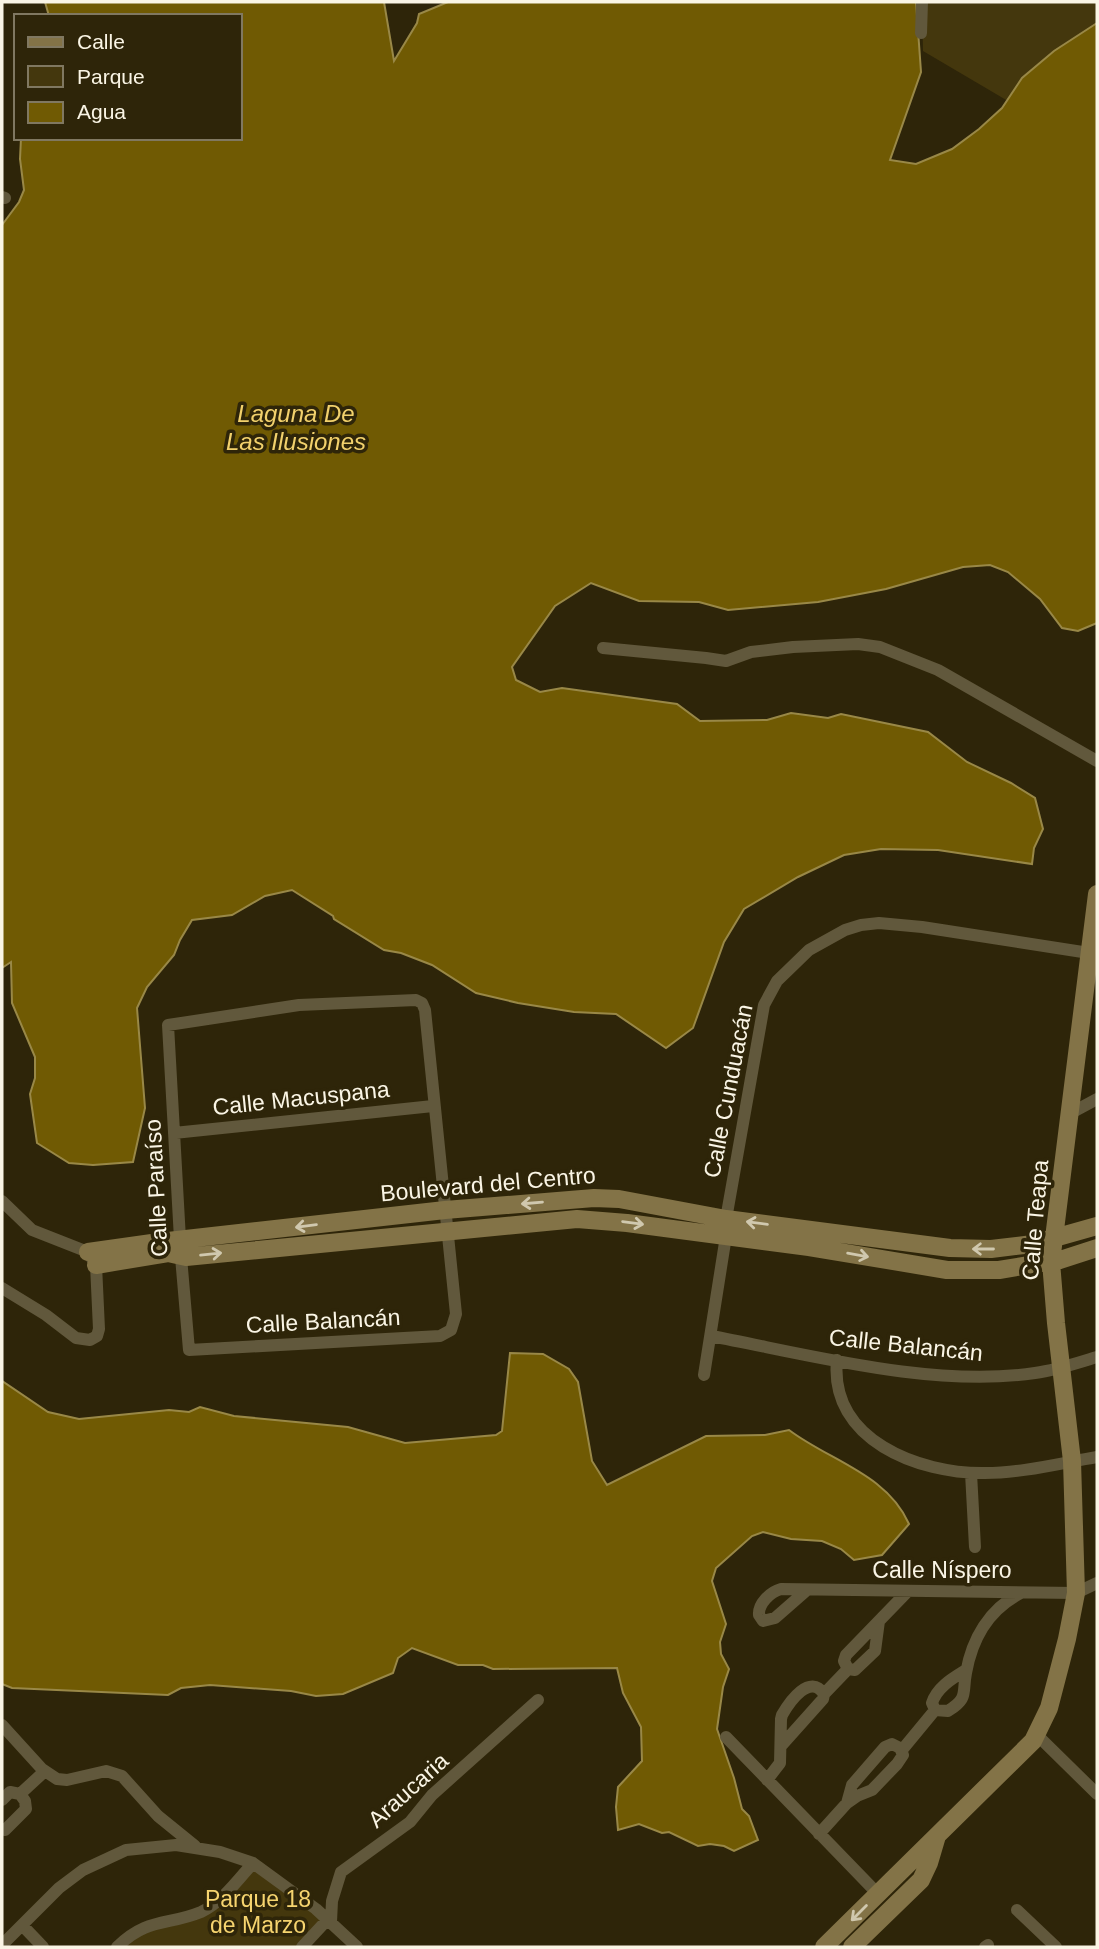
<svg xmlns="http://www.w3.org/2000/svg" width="1099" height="1949" font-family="Helvetica,sans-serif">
  <rect width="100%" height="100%" fill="#2e2509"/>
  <!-- green -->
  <path fill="#44370d" d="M922,2H1097V36L1013,104L923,51Z
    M254,1867L328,1919L303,1947H122L137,1935L192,1917Z"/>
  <!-- water -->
  <path fill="#705a03" stroke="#998847" stroke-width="2" d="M45,2H384L394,61L417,23L419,14L448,2H916L921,72L890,160L916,164L952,149L979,129L1002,108L1022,78L1054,51L1097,23V623L1078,631L1062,628L1040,599L1008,572L990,565L963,567L886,589L818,602L728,610L699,602L639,601L591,583L555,606L512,667L516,680L540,692L562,688L677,704L700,721L767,720L791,713L828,718L841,714L928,732L967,762L1011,783L1035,798L1043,829L1034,848L1032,864L938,850L881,849L844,855L798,877L744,909L724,942L693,1028L666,1048L616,1014L574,1012L518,1003L476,993L432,965L401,953L384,950L334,919L333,916L292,890L265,896L232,915L192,920L180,940L174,955L147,987L137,1008L145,1108L133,1162L93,1165L69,1163L37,1143L30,1094L35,1078V1057L12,1003L11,962L2,968V225L19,202L24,190L20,159L21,138H240V16H49Z
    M510,1353L543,1354L569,1369L578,1382L592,1461L607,1485L706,1436L765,1435L789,1430C830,1461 887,1474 909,1524L882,1555L854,1560L841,1549L822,1541L791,1539L763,1532L752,1536L716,1568L712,1581L726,1624L720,1642L721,1654L729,1669L723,1687L717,1729L734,1778L742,1809L749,1816L758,1840L734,1851L724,1846L710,1844L698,1846L669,1832L662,1833L639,1824L618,1830L616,1807L618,1787L642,1761L641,1727L623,1693L617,1668L493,1669L483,1665H458L412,1648L398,1658L393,1673L343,1694L316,1696L291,1691L210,1685L181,1688L168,1695L12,1688L2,1684V1381L48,1412L79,1419L169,1410L189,1412L200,1407L234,1416L348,1427L405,1443L496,1435L502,1431Z"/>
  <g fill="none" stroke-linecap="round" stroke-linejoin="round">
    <!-- street -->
    <path stroke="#61583c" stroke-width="12" d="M921,33L922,2
      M2,197L5,198
      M603,648L706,658L726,661L751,652L793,647L858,644L880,647L938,670L1097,761
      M416,1000L422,1003L425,1010L456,1314L451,1330L440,1336L189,1350L181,1257L168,1025L299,1005Z
      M1071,1113L1097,1099
      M174,1133L433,1106
      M2,1201L32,1230L88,1252L96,1265L99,1329L97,1336L90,1340L76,1338L46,1315L2,1288
      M711,1336C811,1355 933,1388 1035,1373C1057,1370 1077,1363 1097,1357
      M837,1360C829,1440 919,1474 985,1473C1022,1473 1061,1463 1097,1457
      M704,1375L726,1236V1219L764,1005L777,981L809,950L845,930L861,925L879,923L922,927L1089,953
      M971,1473L975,1547
      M807,1590L775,1618L763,1621L759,1615C758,1604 770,1592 781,1589L1076,1593L1097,1583
      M879,1621L875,1651L855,1670L848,1669L844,1661L846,1655L908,1591
      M966,1670C953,1678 937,1687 932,1703L935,1710L948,1711C969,1698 962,1693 966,1673C972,1639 989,1609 1021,1593
      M824,1694L848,1669
      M2,1725L42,1769L57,1779L67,1780L106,1771L122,1776L158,1816L195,1846
      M1037,1735L1097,1794
      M726,1737L878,1894
      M902,1750L935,1710
      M767,1780L780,1763L781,1719L782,1715C790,1701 810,1673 824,1694L823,1699L781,1746
      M2,1800L10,1792L20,1794L45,1771
      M2,1829L5,1830L26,1809L25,1801L20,1794
      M819,1834L847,1803L857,1796L872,1790L897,1764L903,1755L900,1748L892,1744L885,1747L852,1785L847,1803
      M1017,1910L1056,1947
      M331,1922L332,1901L341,1872L410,1822L432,1795L538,1700
      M22,1925L43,1947
      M2,1945L59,1888L83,1870L126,1850L176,1845L220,1852L253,1863L316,1909L357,1947
      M117,1947C148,1917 167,1926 201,1912C221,1903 238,1880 253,1863
      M302,1947L328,1919
      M985,1947L988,1945"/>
    <!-- secondary -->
    <path stroke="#837347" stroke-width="18" d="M88,1252L159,1242L445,1210L594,1198L619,1199L726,1219L950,1248L991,1249L1033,1244L1097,1226
      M96,1265L168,1253L186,1257L577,1219L627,1223L809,1247L947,1270H999L1060,1260L1097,1248
      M824,1947L1033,1741L1049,1708L1067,1639L1076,1593L1072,1461L1056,1323L1051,1262L1097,894
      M852,1947L921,1880L929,1863L937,1836"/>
  </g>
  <!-- one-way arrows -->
  <defs><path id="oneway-shaft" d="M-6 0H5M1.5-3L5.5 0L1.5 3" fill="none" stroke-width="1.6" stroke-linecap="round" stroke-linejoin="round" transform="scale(1.75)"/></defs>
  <g stroke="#d0c8ae">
    <use href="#oneway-shaft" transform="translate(532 1203) rotate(175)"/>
    <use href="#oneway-shaft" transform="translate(633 1223) rotate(8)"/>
    <use href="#oneway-shaft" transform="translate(757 1223) rotate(-173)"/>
    <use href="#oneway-shaft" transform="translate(306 1226) rotate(173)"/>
    <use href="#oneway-shaft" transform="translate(983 1249) rotate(180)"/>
    <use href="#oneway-shaft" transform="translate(211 1254) rotate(-6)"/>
    <use href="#oneway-shaft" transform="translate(858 1255) rotate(10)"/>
    <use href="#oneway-shaft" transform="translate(859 1913) rotate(135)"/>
  </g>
  <g text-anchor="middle" stroke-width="7" stroke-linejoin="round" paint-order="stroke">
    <!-- street labels -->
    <g font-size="23" fill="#faf5e5" stroke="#2e2509">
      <text transform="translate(728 1091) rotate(-79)" y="8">Calle Cunduacán</text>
      <text transform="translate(301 1098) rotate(-6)" y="8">Calle Macuspana</text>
      <text transform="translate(488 1184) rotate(-5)" y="8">Boulevard del Centro</text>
      <text transform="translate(156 1188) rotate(-93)" y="8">Calle Paraíso</text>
      <text transform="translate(1035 1220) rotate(-85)" y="8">Calle Teapa</text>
      <text transform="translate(323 1321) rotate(-3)" y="8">Calle Balancán</text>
      <text transform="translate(906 1345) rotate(6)" y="8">Calle Balancán</text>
      <text x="942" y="1578">Calle Níspero</text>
      <text transform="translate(408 1790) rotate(-42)" y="8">Araucaria</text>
    </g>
    <!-- park labels -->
    <g font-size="23" fill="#f6d46f" stroke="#2e2509">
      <text x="258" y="1907">Parque 18<tspan x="258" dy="26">de Marzo</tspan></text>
    </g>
    <!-- water labels -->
    <g font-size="24" font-style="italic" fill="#f2d16c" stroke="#2e2509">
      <text x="296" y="422">Laguna De<tspan x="296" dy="28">Las Ilusiones</tspan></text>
    </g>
  </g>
  <!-- border -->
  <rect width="1099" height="1949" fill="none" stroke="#faf5e5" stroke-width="7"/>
  <!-- legend -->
  <rect x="14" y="14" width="228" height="126" fill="#2e2509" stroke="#807861" stroke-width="2"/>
  <rect x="28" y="37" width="35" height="10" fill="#837347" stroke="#807861" stroke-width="2"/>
  <text x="77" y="49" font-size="21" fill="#faf5e5">Calle</text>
  <rect x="28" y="66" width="35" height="21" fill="#44370d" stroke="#807861" stroke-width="2"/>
  <text x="77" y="84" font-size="21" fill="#faf5e5">Parque</text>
  <rect x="28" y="102" width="35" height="21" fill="#705a03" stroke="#807861" stroke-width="2"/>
  <text x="77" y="119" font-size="21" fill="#faf5e5">Agua</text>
</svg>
